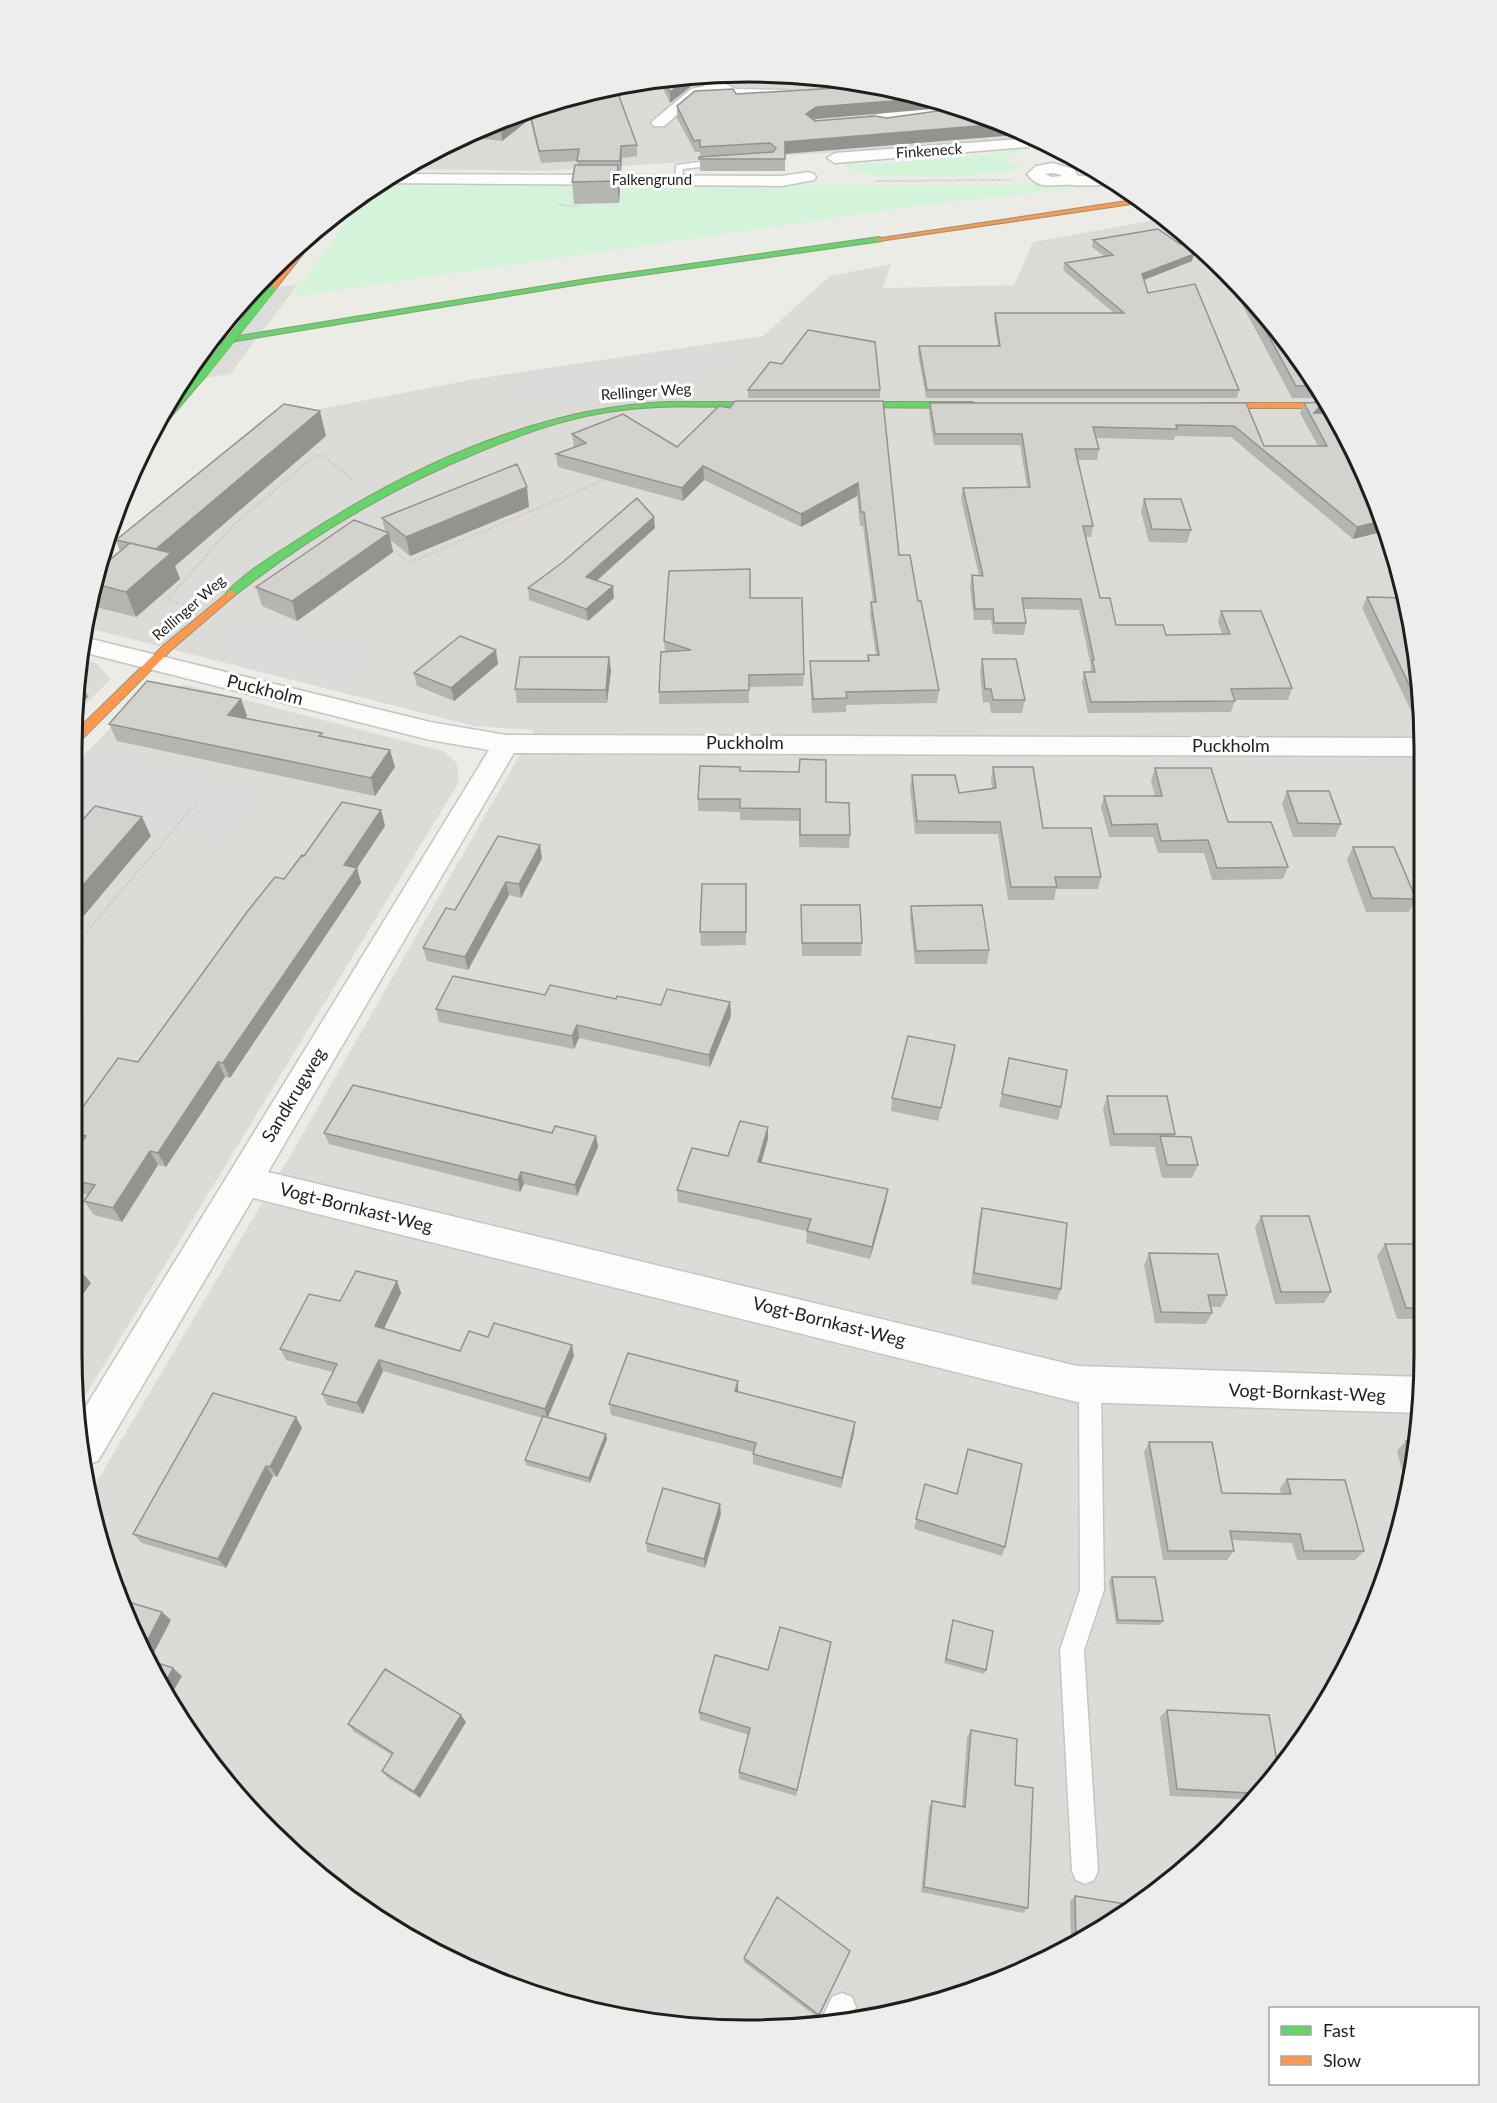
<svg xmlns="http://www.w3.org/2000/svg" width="1497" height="2103" font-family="Lato,sans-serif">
  <rect width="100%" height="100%" fill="#ecece7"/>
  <!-- residential -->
  <path fill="#dbdbd8" d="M792,73L923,95L1035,137L983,143L543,171L402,169L531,108L660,78Z
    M1162,219L1187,237L1257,302L1355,450L1402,573L1419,660L1424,1398L1402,1529L1355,1653L1285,1766L1195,1863L1047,1961L924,2008L837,2025H661L489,1979L410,1940L303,1863L186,1730L124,1614L95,1530L90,1493L293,1151L534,730L474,726L84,627L100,566L261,431L309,411L481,378L763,336L830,276L891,264L883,288L1014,285L1033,242Z
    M81,659L96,663L111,679L76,713Z
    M187,685L443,751L457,763L459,782L79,1406L72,1354V767L143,696L165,686Z"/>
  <!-- park -->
  <path fill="#d4f4da" d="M1018,148L1023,152H1016L1004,157L1006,162L1021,167L1022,169L967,176L878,177L847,168L841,159L876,164L1002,153Z
    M1064,185L1068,189L917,206L291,297L368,193L387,186Z"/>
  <!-- parking -->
  <path fill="#dbdbd9" d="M728,344L740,359L719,363L723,370L520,404L508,381Z
    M234,619L378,654L346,689L229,660L240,649L210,641Z
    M98,751L267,792L227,840L72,802V778Z"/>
  <!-- pier -->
  <path fill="#dcdcda" d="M298,284L230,374L182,381L212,336L254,292Z"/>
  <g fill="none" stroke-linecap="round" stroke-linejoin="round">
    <defs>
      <path id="lane" d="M723,159L726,160V164L683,169L682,182L675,180L676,165Z
        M1090,1376L1098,1379L1101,1386L1104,1590L1084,1650L1098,1871L1094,1880L1085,1884L1076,1880L1072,1871L1060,1650L1080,1590L1079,1386L1082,1379Z
        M842,1993L852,1997L856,2007L849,2023L819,2025L832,1997Z"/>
      <path id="street" d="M703,76H717V80L736,89L786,90L793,94C777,112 720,86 701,95C688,102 676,117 664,126H654L651,123L654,120L691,89L705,86L702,82Z
        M950,107L958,112L955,115L885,121L874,125L866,120C877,108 932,109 950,107Z
        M1022,139L1028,141L1030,144L1028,147L835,163L827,158L835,153Z
        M1053,163L1074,169L1078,176L1101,175L1113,183C1099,186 1085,186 1071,185C1054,183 1040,192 1027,174L1036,166ZM1053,173L1061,175V176L1052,177L1045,174Z
        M808,172L814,174L816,177L814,180L782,186L382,183L394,174L782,176Z
        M83,637L430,722L506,735L1420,738V756L514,753L268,1172L1077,1366L1423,1377L1421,1413L1077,1402L253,1198L98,1461L87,1465L80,1416L489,750L430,740L82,652Z"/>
      <path id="fast" d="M879,237L883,239L882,241L593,282L206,346L209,341L593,278Z
        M197,376L204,378L153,438H149L156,424Z
        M667,402H775L779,405L775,408C718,407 659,403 602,413C560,420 520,435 481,451C393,487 310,536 235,595H227L226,593C245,572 272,557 296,541C405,469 534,408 667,402Z
        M839,402H973L977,405L973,408L836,407V403Z"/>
      <path id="slow" d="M1140,199L1145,202L879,241L875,239Z
        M321,227V231L274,291H268V287L310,235Z
        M1202,403H1325L1328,408H1199L1198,406Z
        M231,590L236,593L235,595L172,649L77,744H72L73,734L164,645Z"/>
    </defs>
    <!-- lane casing -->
    <use href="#lane" stroke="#c5c5c3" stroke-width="3"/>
    <!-- street casing -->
    <use href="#street" stroke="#c5c5c3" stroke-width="3"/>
    <!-- fast casing -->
    <use href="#fast" stroke="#91977e" stroke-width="2"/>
    <!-- slow casing -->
    <use href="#slow" stroke="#91977e" stroke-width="2"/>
    <!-- path-far2 -->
    <path stroke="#d7cbc6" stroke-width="1.5" stroke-dasharray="1.5 1.5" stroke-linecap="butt" d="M875,181L1012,180"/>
    <!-- path-far1 -->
    <path stroke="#d7cbc6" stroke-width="2" stroke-dasharray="1.5 1.5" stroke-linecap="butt" d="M875,181L1001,180
      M557,205L579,206"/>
    <!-- path -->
    <path stroke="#d7cbc6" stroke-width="3" stroke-dasharray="2 2" stroke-linecap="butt" d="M389,546L409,563L607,479
      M178,603L168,599L232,526L316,455L324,456L352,480
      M72,949L197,802"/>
    <!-- lane -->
    <use href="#lane" fill="#fcfcfb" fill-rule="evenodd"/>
    <!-- street -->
    <use href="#street" fill="#fcfcfb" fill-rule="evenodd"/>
    <!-- fast -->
    <use href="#fast" fill="#63d668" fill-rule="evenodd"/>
    <!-- slow -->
    <use href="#slow" fill="#ff974d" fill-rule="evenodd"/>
    <defs>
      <path id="fast-bridge" d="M200,378L271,289"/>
    </defs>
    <!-- fast-bridge casing -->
    <use href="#fast-bridge" stroke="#91977e" stroke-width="9" stroke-linecap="butt"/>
    <!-- fast-bridge -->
    <use href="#fast-bridge" stroke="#63d668" stroke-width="8"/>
  </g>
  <!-- wall -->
  <path fill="#b5b5b1" d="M701,76L700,79L670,103L658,78Z
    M811,76L858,84L816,86Z
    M736,94L816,119L814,120L815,121L1027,134L785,153V171H700V152H695L677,118V106Z
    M531,108L637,145V156L622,158L621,173H619L620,187L619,203L574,204L572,182L578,165L577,161L541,163L530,119L502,141L468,137Z
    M1093,240L1192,261L1144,280L1148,293L1239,390L1237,398H926L918,354L919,346H998L994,320L995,313H1114L1063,270L1065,263L1104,256L1092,247Z
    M1232,279L1257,302L1321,398H1292L1231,284Z
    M782,364L880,390V398H748V390Z
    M883,401L899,555L918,601L939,690L937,703L846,705V712L812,713L810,675V661H867L868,655H876L870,615L871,602H873L863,526H860L857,496L801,527L704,480L683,501L558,467L556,454L574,447L572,434L677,447L730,408Z
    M930,403H1246L1264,446H1318L1300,413L1304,403H1324L1321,413L1386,531L1353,539L1231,437L1175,436L1174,440L1096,438L1099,449L1097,460H1077L1093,526L1091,537H1086L1100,598L1116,625L1166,635L1222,634L1218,622L1221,611L1292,688L1288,700H1235L1231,712L1088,713L1082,683L1084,672H1090L1091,667L1079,610L1024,609L1026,623L1024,635L993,634L991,620H974L970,587L972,575L979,576L961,499L963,488L1027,487L1020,445H934L929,414Z
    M326,436L175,566L180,579L136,617L95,607L91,598L99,569L120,552L116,540Z
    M1144,499L1191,530L1187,543L1149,542L1141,512Z
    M529,507L410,556L390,540L393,552L297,621L262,606L256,587L385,531L382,518Z
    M655,528L597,581L614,598L588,621L529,600L528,588Z
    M1402,582H1404L1419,660V714L1413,715L1362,608L1367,597L1400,598L1398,594Z
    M750,598L804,674L803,686L749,687V703L659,704V692L665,652L664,641Z
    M609,657L611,671L607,703H517L515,689Z
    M982,659L1025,700L1022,713H991L989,702L983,703L980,673Z
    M498,664L454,701L417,686L414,673Z
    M241,699L247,716L245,718L322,733L323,737L395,767L375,796L117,741L109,724Z
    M993,767L1043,828L1101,877L1098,889H1056L1054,900H1008L998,834H915L910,787L912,775L959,793L992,788L991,780Z
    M1155,768L1288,867L1283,879L1212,880L1204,853H1158L1153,837H1109L1101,808L1104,796H1155L1151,781Z
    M740,771L826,802L850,835L849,848L799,847V821L740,820V812L698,811V799Z
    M1420,781V795L1417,788Z
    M1287,791L1341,824L1335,837H1293L1282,804Z
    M381,810L385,826L357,868L361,883L230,1078L225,1077L166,1167L158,1165L122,1222L94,1215L84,1201L88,1195L72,1191V1156L79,1146L75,1145L72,1141V1122L138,1062L284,879L304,856Z
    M1353,847L1416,899L1409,912H1366L1347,860Z
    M542,858L521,898L509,895L468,970L427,961L423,948L455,910Z
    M746,884V945L701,946L700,932Z
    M801,905L862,943L861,956H802Z
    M911,906L989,950L987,964H915L910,919Z
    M545,995L616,999L661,1005L730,1002L731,1016L710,1067L579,1038L574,1049L439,1022L436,1009Z
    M955,1045L938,1121L891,1111L892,1098Z
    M1009,1058L1061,1107L1058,1120L999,1107Z
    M1107,1096L1175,1134L1174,1137L1198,1165L1192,1178H1162L1155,1149L1156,1147L1110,1146L1103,1109Z
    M768,1127V1139L761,1163L886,1201L870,1259L806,1243L807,1231L678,1202L677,1190L728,1156Z
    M324,1133L596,1136L598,1147L577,1196L524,1184L520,1192L329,1144Z
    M982,1208L1061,1289L1057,1300L971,1284L979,1220Z
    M1261,1216L1331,1292L1324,1303L1275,1304L1255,1228Z
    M1385,1244H1423V1319H1397L1377,1256Z
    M1149,1253L1227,1295L1221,1307H1210L1212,1313L1206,1324L1155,1323L1144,1265Z
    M397,1281L401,1293L384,1328L460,1351L488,1337L574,1356L548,1417L607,1439L590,1483L526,1465L525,1460L542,1418L383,1371L363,1414L327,1405L322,1394L333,1372L286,1360L280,1349L340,1301Z
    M738,1381V1392L855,1422L854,1433L841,1488L753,1464V1452L611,1415L609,1404Z
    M302,1428L277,1477L273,1476L226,1568L142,1543L133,1534Z
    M1406,1441H1416L1408,1492L1397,1451Z
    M1149,1442L1222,1493L1281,1494L1280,1488L1287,1479L1364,1551L1355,1560H1297L1292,1543L1232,1540L1234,1551L1227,1560H1163L1144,1452Z
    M968,1449L1005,1547L1002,1556L914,1529L925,1484L957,1494Z
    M721,1514L705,1568L647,1552L646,1543Z
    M1112,1577L1163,1621L1160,1625L1116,1624L1109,1581Z
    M953,1620L986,1670L984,1674L944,1663Z
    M831,1642L796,1796L739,1779V1772L749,1735L700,1720L699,1712L768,1670Z
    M1167,1710L1279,1773L1243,1811L1241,1799L1170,1796L1160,1717Z
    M466,1722L420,1798L388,1778L382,1771L392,1755L354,1732L348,1724Z
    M971,1730L1015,1785L1028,1908L1023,1913L921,1892L929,1807L932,1801L962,1806L967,1737Z
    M1075,1896L1132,1905L1071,1946L1070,1901Z
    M850,1951L818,2018L744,1962V1958Z"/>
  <!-- shaded-wall -->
  <path fill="#949390" d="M701,76L700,79L670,103V92L689,77Z
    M931,98L956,107L816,119L806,125V114L816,107Z
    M529,109L530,119L502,141L501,129L524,111Z
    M1002,124L1027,134L784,154L785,142Z
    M621,146L622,158L621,173L620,161Z
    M618,165L620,187L619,203L617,181Z
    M1194,254L1192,261L1141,281L1142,274Z
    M1324,403L1321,413H1314Z
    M320,411L326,436L175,566L180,579L136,617L126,592L156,549Z
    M703,466L704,480L683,501L682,488Z
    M858,483L857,496L801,527V514Z
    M527,487L529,507L410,556L406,537Z
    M654,517L655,528L587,589L586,577Z
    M1382,521L1386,531L1353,539L1357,527Z
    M389,533L393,552L297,621L292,601Z
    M613,586L614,598L588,621L586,609Z
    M496,650L498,664L454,701L451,688Z
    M609,657L611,671L607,703L606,690Z
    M79,676L88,697L76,708Z
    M241,699L247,716L234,732L228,715Z
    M390,750L395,767L375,796L371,778Z
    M381,810L385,826L357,868L361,883L230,1078L223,1063L344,865Z
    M142,817L151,836L72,930V898Z
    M540,845L542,858L521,898L519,884Z
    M506,882L509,895L468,970L465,957Z
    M730,1002L731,1016L710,1067L709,1055Z
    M577,1025L579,1038L574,1049L572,1036Z
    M955,1045L953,1058L938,1121L941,1108Z
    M218,1062L225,1077L166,1167L158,1153Z
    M768,1127V1139L758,1174V1162Z
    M596,1136L598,1147L577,1196L575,1185Z
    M150,1151L158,1165L122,1222L113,1208Z
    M521,1172L524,1184L520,1192L518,1180Z
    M888,1189L886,1201L870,1259L872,1247Z
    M82,1272L91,1283L72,1310V1286Z
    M397,1281L401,1293L380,1337L375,1326Z
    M572,1345L574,1356L547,1419L545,1409Z
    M379,1360L383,1371L363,1414L357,1403Z
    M738,1381V1392L735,1391Z
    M296,1417L302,1428L277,1477L270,1467Z
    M855,1422L854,1433L841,1488L842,1478Z
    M606,1434L607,1439L590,1483L589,1478Z
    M266,1466L273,1476L226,1568L218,1559Z
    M720,1504L721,1514L705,1568L704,1559Z
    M118,1579L127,1588L119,1601L114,1586Z
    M162,1612L171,1620L149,1662L143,1649Z
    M831,1642L830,1650L796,1796L797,1790Z
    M173,1668L182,1676L169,1699L163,1687Z
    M461,1715L466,1722L420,1798L414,1792Z"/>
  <!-- building -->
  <path fill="#d3d2ce" stroke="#949390" stroke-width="1.5" d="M689,77L670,92L663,78Z
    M870,86L923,95L931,98L816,107L806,114L815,121L875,116L887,118L959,108L1002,124L785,142V159H699V157L773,152L776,148L770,143L700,147V140L694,141L677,106L695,91L733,89L736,94Z
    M616,88L637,145L621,146L620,161H577L579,149L539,151L529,109Z
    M524,111L501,129L488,128Z
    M575,165H618L617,181L572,182Z
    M1158,229L1180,244L1188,243L1191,252L1194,254L1142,274L1148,293L1195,284L1239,390H927L919,346H1000L995,313H1124L1065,263L1113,255L1093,240Z
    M1243,289L1257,302L1313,386H1296Z
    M808,330L875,342L880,390H748L770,362L782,364Z
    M735,401H883L899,555H910L918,601H921L939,690L846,692L847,698L813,699L810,661H869L868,655H879L871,602H876L864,512H861L858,483L801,514L703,466L682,488L556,454L586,443L572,434L623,414L677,447L719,406L730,408Z
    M1324,402L1314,413H1331L1355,450L1382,521L1357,527L1234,426L1176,425L1177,429L1093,427L1099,449H1075L1093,526H1083L1100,598H1110L1116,625H1163L1166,635L1230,634L1221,611H1261L1292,688L1231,689L1235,701L1091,702L1084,672H1095L1092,660H1094L1081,599L1022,598L1026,623H994L993,609H975L972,575L983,576L963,488L1030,487L1022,434H935L930,403H1246L1264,446H1327L1304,403Z
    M284,404L320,411L156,549L116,540Z
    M517,464L527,487L406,537L382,518Z
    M637,498L654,517L586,577L613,586L586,609L528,588L563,562Z
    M1144,499H1181L1191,530L1152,529Z
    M354,520L389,533L292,601L256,587Z
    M130,543L171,553L126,592L95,584L99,569Z
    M750,569V598H802L804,674L749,675V690L659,692L661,652L691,650L664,641L669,571Z
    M1367,597L1407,598L1419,660V703H1418Z
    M460,636L496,650L451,688L414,673Z
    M520,657H609L606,690L515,689Z
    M982,659H1016L1025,700H993L991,689H985Z
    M147,681L241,699L228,715L322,733L319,736L390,750L371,778L109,724Z
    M800,759L826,760V802L849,803L850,835H800V809L740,808V799H698L700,766L740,767V771L799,772Z
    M993,767H1033L1043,828H1091L1101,877H1055L1057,887H1011L1000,822L917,821L912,775H955L959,793L996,788Z
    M1155,768H1211L1228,822H1271L1288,867L1217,868L1208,840L1161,841L1157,824L1112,825L1104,796H1162Z
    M1287,791H1329L1341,824L1298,823Z
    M342,802L381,810L344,865L357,868L223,1063L218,1062L158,1153L150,1151L113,1208L84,1201L95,1185L72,1180V1156L86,1136L72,1132V1122L118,1058L138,1062L247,912L275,877L284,879L302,855L304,856Z
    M95,806L142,817L72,898V832Z
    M498,836L540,845L519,884L506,882L465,957L423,948L446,908L455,910Z
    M1353,847H1394L1416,899L1372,898Z
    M702,884H746V932H700Z
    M801,905H860L862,943H802Z
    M982,905L989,950L916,951L911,906Z
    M453,976L545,995L550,985L616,999L617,996L661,1005L667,989L730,1002L709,1055L577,1025L572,1036L436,1009Z
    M908,1036L955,1045L941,1108L892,1098Z
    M1009,1058L1067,1070L1061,1107L1002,1094Z
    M353,1085L552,1133L555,1126L596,1136L575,1185L521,1172L518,1180L324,1133Z
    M1107,1096H1167L1175,1134H1114Z
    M740,1121L768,1127L758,1162L888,1189L872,1247L807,1231L811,1219L677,1190L692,1148L728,1156Z
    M1160,1136L1191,1137L1198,1165H1167Z
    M982,1208L1067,1223L1061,1289L974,1273Z
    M1261,1216H1309L1331,1292H1281Z
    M1385,1244H1423V1308H1406Z
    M1149,1253L1218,1254L1227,1295H1208L1212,1313L1161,1312Z
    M72,1269L82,1272L72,1286Z
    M356,1271L397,1281L375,1326L460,1351L469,1331L488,1337L494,1323L572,1345L545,1409L379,1360L357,1403L322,1394L337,1364L280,1349L309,1294L340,1301Z
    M628,1353L738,1381L735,1391L855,1422L842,1478L753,1454L756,1443L609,1404Z
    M213,1393L296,1417L270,1467L266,1466L218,1559L133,1534Z
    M543,1416L606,1434L589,1478L525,1460Z
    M1406,1441H1416L1413,1464Z
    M1149,1442H1212L1222,1493L1291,1494L1287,1479L1345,1480L1364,1551H1304L1300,1534L1230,1531L1234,1551H1168Z
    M968,1449L1022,1464L1005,1547L916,1519L925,1484L957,1494Z
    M663,1488L720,1504L704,1559L646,1543Z
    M111,1577L118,1579L114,1586Z
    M1112,1577H1155L1163,1621L1118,1620Z
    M118,1599L162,1612L143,1649L124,1614Z
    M953,1620L993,1631L986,1670L946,1659Z
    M780,1627L831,1642L797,1790L739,1772L750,1728L699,1712L715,1655L768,1670Z
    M148,1660L173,1668L163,1687Z
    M385,1669L461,1715L414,1792L382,1771L393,1753L348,1724Z
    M1167,1710L1269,1715L1279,1773L1251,1803L1249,1793L1177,1789Z
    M971,1730L1017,1739L1015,1785L1033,1788L1028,1908L924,1887L932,1801L965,1807Z
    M1075,1896L1132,1905L1076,1942Z
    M777,1897L850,1951L819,2015L744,1958Z"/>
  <g text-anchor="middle" stroke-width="6" stroke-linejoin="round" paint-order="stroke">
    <!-- far-street labels -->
    <g font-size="15" fill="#1e1e1e" stroke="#fff">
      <text transform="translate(929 151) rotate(-4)" y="5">Finkeneck</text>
      <text x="652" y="185">Falkengrund</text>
      <text transform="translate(646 392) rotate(-4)" y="5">Rellinger Weg</text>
      <text transform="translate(189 608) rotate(-41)" y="5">Rellinger Weg</text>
    </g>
    <!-- street labels -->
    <g font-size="18" fill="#1e1e1e" stroke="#fff">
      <text transform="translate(265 690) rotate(14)" y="6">Puckholm</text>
      <text x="745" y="749">Puckholm</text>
      <text x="1231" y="752">Puckholm</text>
      <text transform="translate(294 1095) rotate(-59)" y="6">Sandkrugweg</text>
      <text transform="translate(356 1208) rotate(14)" y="6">Vogt-Bornkast-Weg</text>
      <text transform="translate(829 1322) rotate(14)" y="6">Vogt-Bornkast-Weg</text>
      <text transform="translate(1307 1393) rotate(2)" y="6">Vogt-Bornkast-Weg</text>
    </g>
  </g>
  <!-- crop -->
  <path d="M0 0H1497V2103H0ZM748 82H748A666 666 0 0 1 1414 748V1354A666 666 0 0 1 748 2020H748A666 666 0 0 1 82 1354V748A666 666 0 0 1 748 82Z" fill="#ededed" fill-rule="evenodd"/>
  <path fill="none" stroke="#1e1e1e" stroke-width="3" d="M748 82H748A666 666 0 0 1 1414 748V1354A666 666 0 0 1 748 2020H748A666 666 0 0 1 82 1354V748A666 666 0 0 1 748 82Z"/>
  <!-- legend -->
  <rect x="1269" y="2007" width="210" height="78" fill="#ffffff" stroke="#a5a5a5" stroke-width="1.5"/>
  <rect x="1281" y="2026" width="30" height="9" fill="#63d668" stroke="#a5a5a5" stroke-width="1.5"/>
  <text x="1323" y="2037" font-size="18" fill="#1e1e1e">Fast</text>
  <rect x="1281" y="2056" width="30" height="9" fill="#ff974d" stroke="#a5a5a5" stroke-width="1.5"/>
  <text x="1323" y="2067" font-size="18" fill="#1e1e1e">Slow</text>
</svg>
